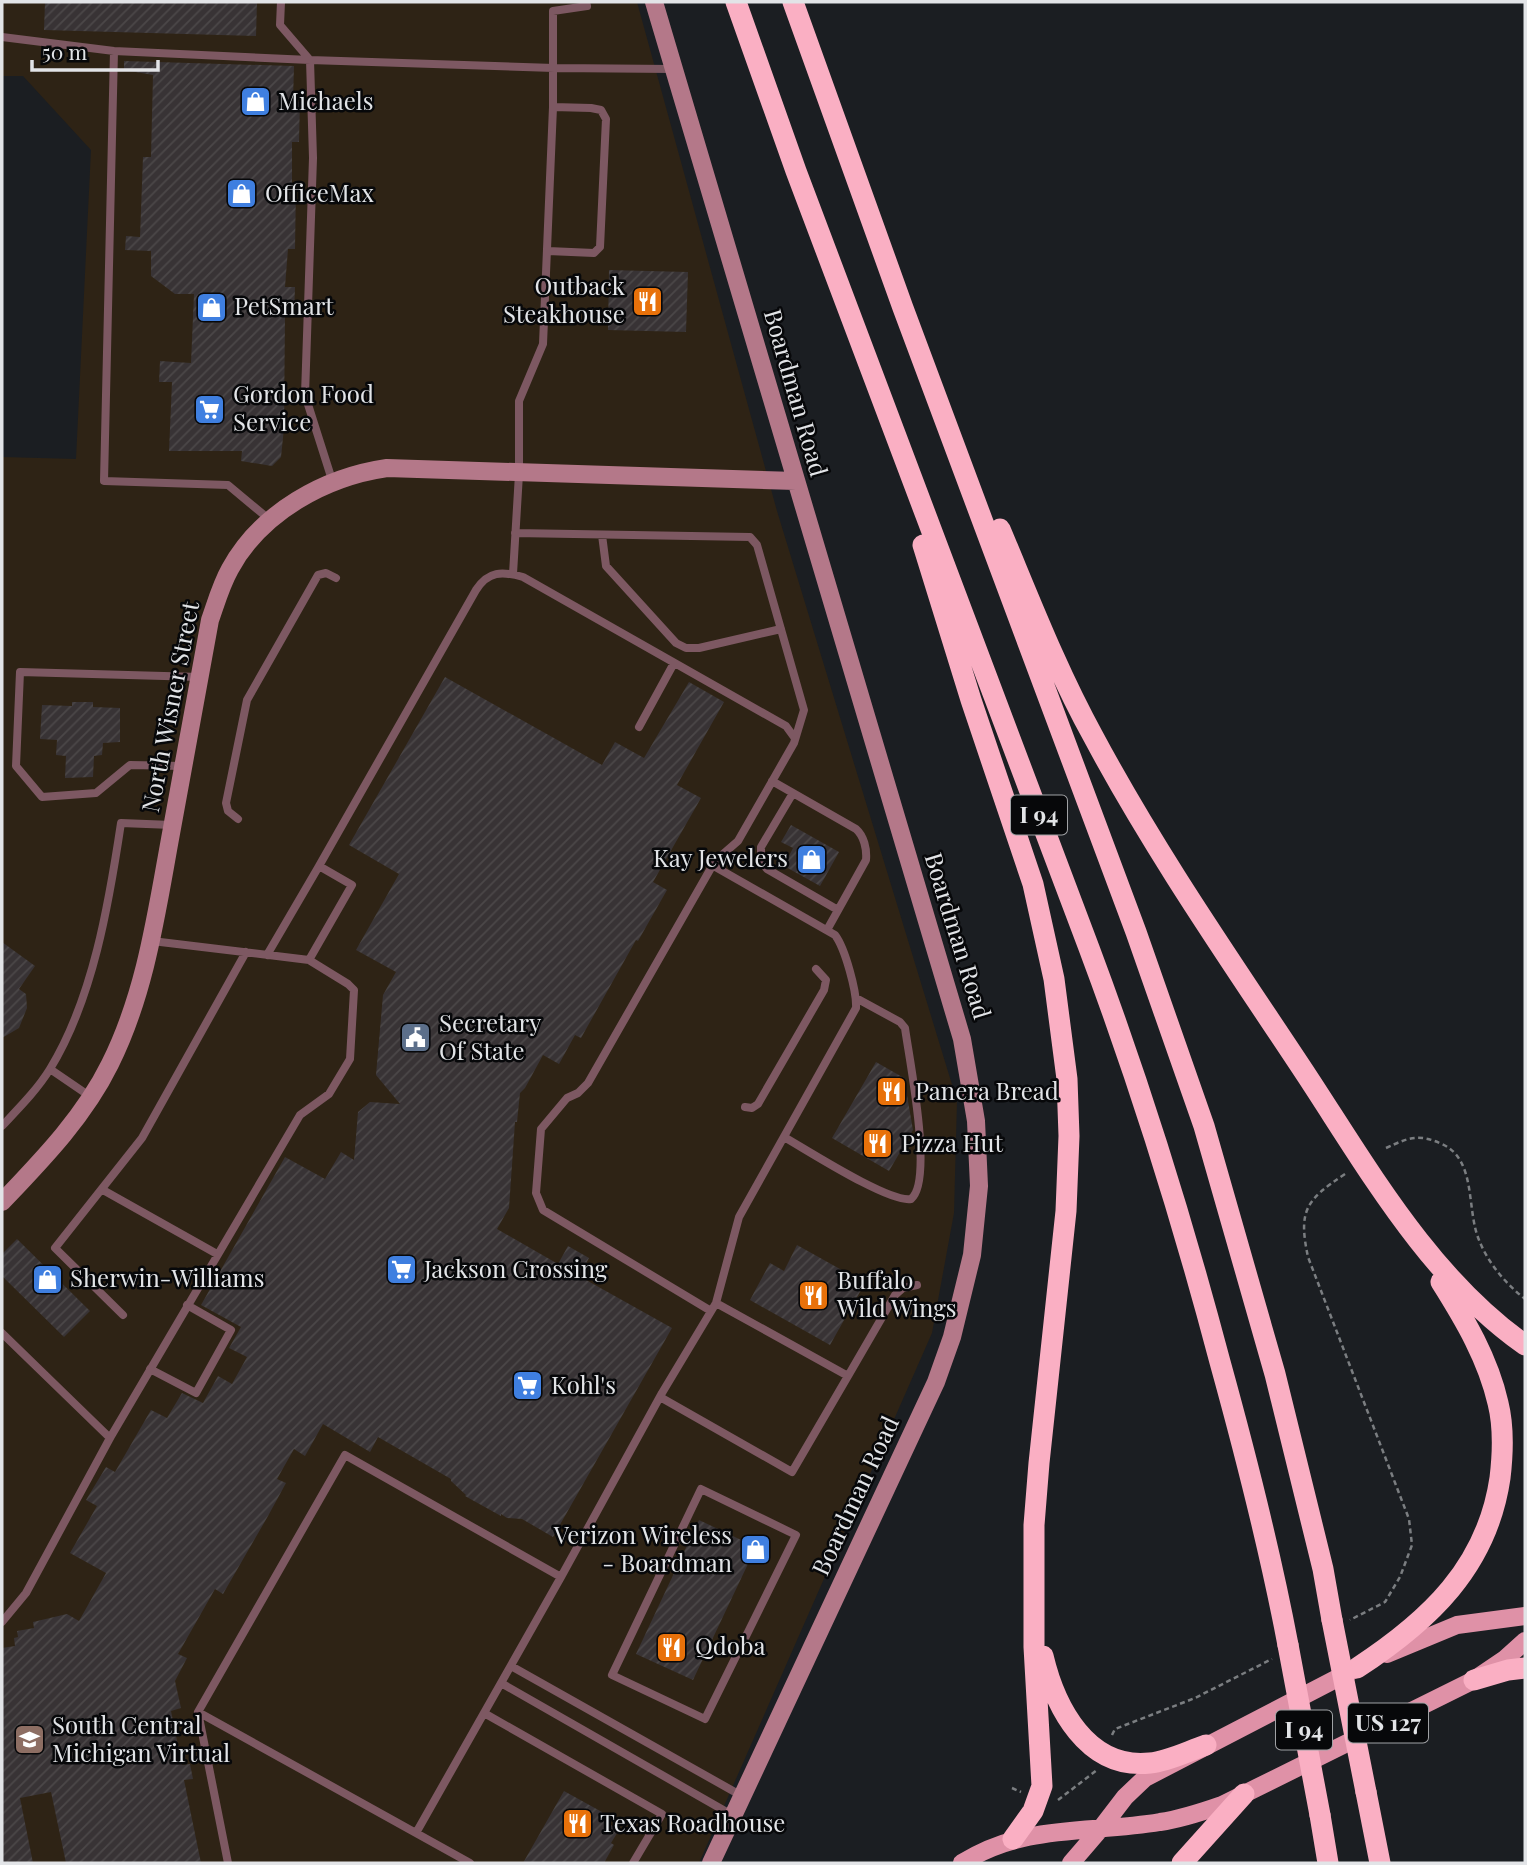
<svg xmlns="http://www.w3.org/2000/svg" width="1527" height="1865" font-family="'Playfair Display',serif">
  <defs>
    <pattern id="building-hatch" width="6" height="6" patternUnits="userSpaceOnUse" patternTransform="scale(1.75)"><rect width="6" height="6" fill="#383335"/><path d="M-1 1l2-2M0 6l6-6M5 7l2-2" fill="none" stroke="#4b4748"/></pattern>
  </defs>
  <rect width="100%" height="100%" fill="#1b1e22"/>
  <!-- commercial -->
  <path fill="#2e2315" d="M2,2H637L777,511L957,1101L954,1213L932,1333L699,1863H2V457L76,459L91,150L23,76H2Z"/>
  <!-- building -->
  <path fill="url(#building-hatch)" d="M45,2H257L256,36L44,30Z
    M124,61L294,66L293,101L300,102L299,142H292V185H296L295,249H288L285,287H295L294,315H285L284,428L281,457L272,466L241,461L242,451H169L172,382H159L160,361L191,363L194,294H175L151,276V251L125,250L126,236L140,237L143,157H151L153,75L124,70Z
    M609,270L688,272L686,332L608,330Z
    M445,677L602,765L615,742L644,758L689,682L724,702L677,785L701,798L653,882L667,890L638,941L636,940L581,1038L575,1035L559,1064L543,1055L525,1088L520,1093L517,1122H515L509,1208L497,1229L558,1264L568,1246L589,1258L579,1276L672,1328L553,1537L522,1519L507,1518L501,1514V1516L465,1496L466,1495L451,1481V1479L378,1437L370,1452L323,1424L305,1456L294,1449L277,1479L286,1483L268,1516L223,1594L215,1589L178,1654L187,1658L175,1681L181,1708L171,1711L182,1765L190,1764L193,1779L184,1780L201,1863H66L51,1792L20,1798L33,1863H2V1648L15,1646L14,1638L18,1637L17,1631L34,1628L33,1622L67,1614L79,1621L106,1573L70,1553L97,1506L86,1500L106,1467L115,1472L151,1410L167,1418L182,1393L203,1403L218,1376L232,1384L247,1357L229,1348L241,1327L201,1305L285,1157L325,1179L341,1152L354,1160L358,1112L370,1102L400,1104L376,1075L383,995L396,972L356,950L399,874L349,845Z
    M72,702H93V707L120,708V742L103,743L102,755L94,756L93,777L65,778L66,756L56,755L57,740L40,739L42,705L72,706Z
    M791,825L839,852L820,886L784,866L793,848L781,842Z
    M2,942L35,966L19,989L26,994L27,1008L19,1028L2,1038Z
    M876,1062L904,1078L913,1130L889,1171L832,1138Z
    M17,1239L90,1311L64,1337L2,1276V1254Z
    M797,1245L865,1283L830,1345L750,1300L770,1263L784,1271Z
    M699,1520L756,1547L693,1680L636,1654Z
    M564,1791L602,1812L599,1818L619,1830L611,1843L614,1845L604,1863H523Z"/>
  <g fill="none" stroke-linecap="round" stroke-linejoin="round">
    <!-- path -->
    <path stroke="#7b7e81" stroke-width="2.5" stroke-dasharray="5 3.5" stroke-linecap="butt" d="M1386,1148C1408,1138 1418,1133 1442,1144C1477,1160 1466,1209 1479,1240C1488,1263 1506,1284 1525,1299
      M1345,1174C1306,1200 1298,1210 1308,1257L1409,1519L1412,1545L1400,1577L1385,1602L1350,1620
      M1112,1735L1115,1729L1195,1698L1272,1659
      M1012,1788L1021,1792
      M1058,1800L1097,1770"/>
    <!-- lane -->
    <path stroke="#7d5862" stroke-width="8" d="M281,2L280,25L310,60L313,158L305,395L333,483
      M2,37L114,51L310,60L554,68L673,69
      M114,51L104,481L228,485L270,520
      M548,251L594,253L600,247L606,119L601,110L591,108L553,107
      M515,533L750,537L757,545L804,710L794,743L738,841L715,861L588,1083L578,1093L567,1098L541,1129L536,1193L543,1210L711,1311
      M602,535L606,566L676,643L686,648H699L781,629
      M513,574L519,474V401L543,344L553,107V11L587,6L586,2
      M639,727L674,663
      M183,766L130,765L96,793L42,797L16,766L20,672L200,677
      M772,781L856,829C864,836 867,849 866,860L827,930
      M793,793L761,847V862L767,869L838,910
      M238,819L228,811L226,803L247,700L318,575L326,573L336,578
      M267,955L319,866
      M309,960L352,885L319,866L476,590C488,571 502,571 523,577L786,726L794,737
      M50,1069L91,1097
      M745,1107L752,1108L758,1104L824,990L826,980L816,969
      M2,1126C19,1108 37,1090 50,1069C93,999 109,903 121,823L172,825
      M784,1137C807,1150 889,1203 911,1199C934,1181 909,1058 905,1028L900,1022L856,998
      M103,1190L217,1254
      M716,1303L848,1376L895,1295L903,1288L917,1285
      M123,1315L55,1248L142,1138L246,952
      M2,1333L110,1438
      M150,1369L196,1393L231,1330L187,1305
      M660,1397L792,1472L848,1376
      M701,1489L796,1535L705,1719L612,1675Z
      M2,1622L26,1593L110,1438L300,1115L329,1094L350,1059L354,990L348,984L309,960L152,941
      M511,1666L742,1796
      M501,1683L732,1815
      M198,1712L470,1863
      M484,1713L662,1814L633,1863
      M416,1833L561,1577L662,1393L716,1303L739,1217L856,1008C857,992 845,948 835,935L712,865
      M228,1863L198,1712L345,1455L561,1577"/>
    <!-- secondary -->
    <path stroke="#b47889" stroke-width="18" d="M654,2L962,1039L976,1121L979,1186L972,1255L952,1337L936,1382L711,1863
      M2,1202C42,1160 84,1117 110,1064C145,994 156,916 170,839C183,766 197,693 210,620C216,603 221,585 230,569C261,512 325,477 387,468L796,481"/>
    <!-- primary -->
    <path stroke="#df91a7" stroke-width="18" d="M1387,1654L1457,1625L1525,1616
      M962,1863C1026,1823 1090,1834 1160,1822C1181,1819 1202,1812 1222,1805L1474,1680L1505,1659L1525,1641
      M1071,1863L1102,1827L1125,1797L1145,1778L1355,1669"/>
    <!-- highway -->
    <path stroke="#faafc3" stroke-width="21" d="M736,2L796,171L1089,948C1140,1084 1183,1222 1220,1362C1246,1456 1270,1550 1288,1645
      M793,2L903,308L1136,932L1204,1126L1275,1374L1323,1569L1332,1620
      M1000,529C1029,598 1057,671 1093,736C1156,854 1233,964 1307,1076C1370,1172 1430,1278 1525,1345
      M923,545L971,700L1033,884L1054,979L1067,1079L1069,1136L1066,1211L1039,1463L1034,1525V1647L1042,1786L1033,1811L1013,1839
      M1043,1656C1055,1707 1087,1770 1150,1763C1169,1761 1188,1751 1206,1745
      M1357,1668C1429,1621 1487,1567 1500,1478C1503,1453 1504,1427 1498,1403C1488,1359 1465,1320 1441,1282
      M1474,1680L1508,1670L1525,1668
      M1366,1792L1380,1863
      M1320,1815L1328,1863
      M1182,1863L1244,1794"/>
    <!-- highway-bridge -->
    <path stroke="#faafc3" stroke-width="21" d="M1332,1620L1366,1792
      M1288,1645L1320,1815"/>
  </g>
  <!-- icons -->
  <defs>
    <symbol id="shop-square" viewBox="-11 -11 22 22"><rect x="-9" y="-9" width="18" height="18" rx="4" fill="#3f7fe0" stroke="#07080a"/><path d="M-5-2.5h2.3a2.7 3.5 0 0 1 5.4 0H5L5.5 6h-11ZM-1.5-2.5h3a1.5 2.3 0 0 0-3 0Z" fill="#fff"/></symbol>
    <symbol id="restaurant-square" viewBox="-11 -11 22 22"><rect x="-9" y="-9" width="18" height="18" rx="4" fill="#e8710a" stroke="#07080a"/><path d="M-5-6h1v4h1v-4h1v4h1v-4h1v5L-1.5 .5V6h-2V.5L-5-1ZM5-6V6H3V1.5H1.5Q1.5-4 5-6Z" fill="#fff"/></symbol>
    <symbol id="supermarket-square" viewBox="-11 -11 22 22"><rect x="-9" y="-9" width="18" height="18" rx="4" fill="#3f7fe0" stroke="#07080a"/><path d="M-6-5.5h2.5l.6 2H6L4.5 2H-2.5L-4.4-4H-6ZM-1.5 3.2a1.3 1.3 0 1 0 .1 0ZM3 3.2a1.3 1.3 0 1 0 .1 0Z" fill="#fff"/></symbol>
    <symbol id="civic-square" viewBox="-11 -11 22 22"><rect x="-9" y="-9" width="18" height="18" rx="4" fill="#5c6f8a" stroke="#07080a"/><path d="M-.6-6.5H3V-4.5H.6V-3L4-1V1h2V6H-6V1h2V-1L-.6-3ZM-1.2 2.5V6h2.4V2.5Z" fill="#fff"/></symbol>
    <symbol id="school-square" viewBox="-11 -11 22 22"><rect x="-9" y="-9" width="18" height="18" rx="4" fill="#8d6e63" stroke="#07080a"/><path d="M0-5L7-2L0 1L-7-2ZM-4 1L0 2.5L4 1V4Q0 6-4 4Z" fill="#fff"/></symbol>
  </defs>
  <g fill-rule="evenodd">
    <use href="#shop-square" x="238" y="84" width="35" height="35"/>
    <use href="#shop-square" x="224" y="176" width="35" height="35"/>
    <use href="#restaurant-square" x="630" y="284" width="35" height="35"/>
    <use href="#shop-square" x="194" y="290" width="35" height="35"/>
    <use href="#supermarket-square" x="192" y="392" width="35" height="35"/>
    <use href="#shop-square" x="794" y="842" width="35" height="35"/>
    <use href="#civic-square" x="398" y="1020" width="35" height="35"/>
    <use href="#restaurant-square" x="874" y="1074" width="35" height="35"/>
    <use href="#restaurant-square" x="860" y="1126" width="35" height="35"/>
    <use href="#supermarket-square" x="384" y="1252" width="35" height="35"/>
    <use href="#shop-square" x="30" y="1262" width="35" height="35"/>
    <use href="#restaurant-square" x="796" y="1278" width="35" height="35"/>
    <use href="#supermarket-square" x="510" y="1368" width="35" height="35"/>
    <use href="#shop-square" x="738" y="1532" width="35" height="35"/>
    <use href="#restaurant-square" x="654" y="1630" width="35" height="35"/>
    <use href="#school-square" x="12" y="1722" width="35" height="35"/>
    <use href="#restaurant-square" x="560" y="1806" width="35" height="35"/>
  </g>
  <g text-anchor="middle" stroke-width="5" stroke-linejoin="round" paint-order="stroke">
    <!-- shield labels -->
    <g fill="#07080a" stroke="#a0a2a5" stroke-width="2">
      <rect x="1011" y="795.5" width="56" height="39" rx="5"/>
      <rect x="1348" y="1703.5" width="80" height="39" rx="5"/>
      <rect x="1276" y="1710.5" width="56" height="39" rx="5"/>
    </g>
    <g font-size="23" font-weight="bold" fill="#e2e4e7">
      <text x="1039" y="823">I 94</text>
      <text x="1388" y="1731">US 127</text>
      <text x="1304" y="1738">I 94</text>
    </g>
    <!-- poi labels -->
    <g font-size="24" fill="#e2e4e7" stroke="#07080a" text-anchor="start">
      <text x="278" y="110">Michaels</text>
      <text x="265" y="202">OfficeMax</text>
      <text x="625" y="295" text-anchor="end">Outback<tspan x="625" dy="28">Steakhouse</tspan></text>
      <text x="234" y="315">PetSmart</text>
      <text x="233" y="403">Gordon Food<tspan x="233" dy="28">Service</tspan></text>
      <text x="788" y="867" text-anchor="end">Kay Jewelers</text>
      <text x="439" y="1032">Secretary<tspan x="439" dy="28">Of State</tspan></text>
      <text x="915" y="1100">Panera Bread</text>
      <text x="901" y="1152">Pizza Hut</text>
      <text x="424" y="1278">Jackson Crossing</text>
      <text x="70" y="1287">Sherwin-Williams</text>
      <text x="837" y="1289">Buffalo<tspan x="837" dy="28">Wild Wings</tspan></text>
      <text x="551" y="1394">Kohl's</text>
      <text x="732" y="1544" text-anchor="end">Verizon Wireless<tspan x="732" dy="28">- Boardman</tspan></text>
      <text x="695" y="1655">Qdoba</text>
      <text x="52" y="1734">South Central<tspan x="52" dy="28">Michigan Virtual</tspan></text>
      <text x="600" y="1832">Texas Roadhouse</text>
    </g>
    <!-- street labels -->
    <g font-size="24" fill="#e2e4e7" stroke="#07080a">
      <text transform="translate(795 393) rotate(74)" y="8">Boardman Road</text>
      <text transform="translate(171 707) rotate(-79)" y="8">North Wisner Street</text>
      <text transform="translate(957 936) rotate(73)" y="8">Boardman Road</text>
      <text transform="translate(856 1496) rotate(-65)" y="8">Boardman Road</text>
    </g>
  </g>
  <!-- border -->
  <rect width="1527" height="1865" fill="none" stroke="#e2e4e7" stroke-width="7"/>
  <!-- scale -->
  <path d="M32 60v10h126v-10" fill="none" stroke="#e2e4e7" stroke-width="3.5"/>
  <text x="42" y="60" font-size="21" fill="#e2e4e7" stroke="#07080a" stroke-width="5" paint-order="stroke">50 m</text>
</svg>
